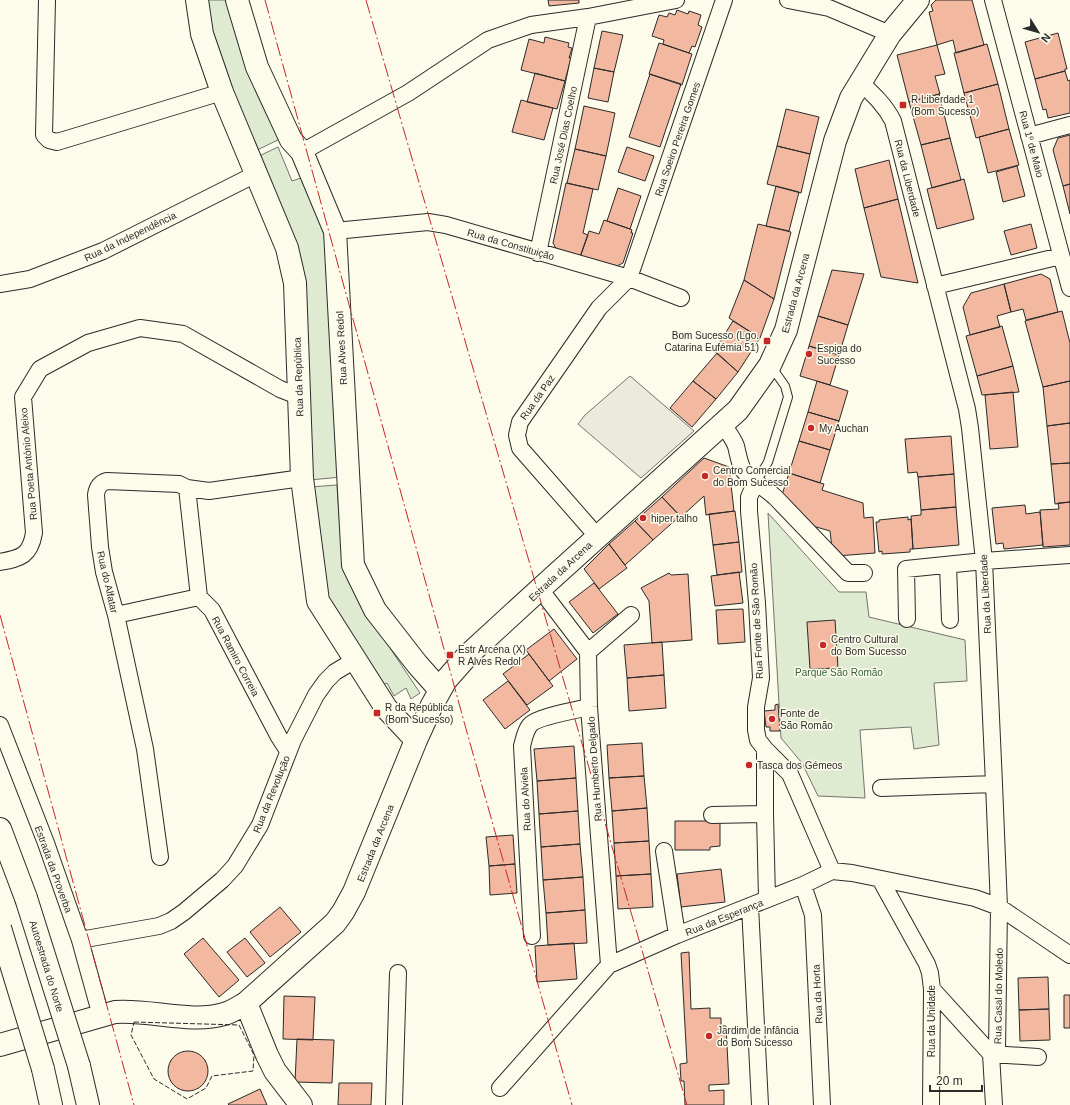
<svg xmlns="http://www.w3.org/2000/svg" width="1070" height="1105" font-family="Arial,sans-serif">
  <rect width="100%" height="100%" fill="#fdfbea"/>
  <!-- green -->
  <path fill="#deebd1" stroke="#74746e" d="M201,0H233L284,137L253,152Z
    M278,147L292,181L301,178L308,177L331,251L341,477L310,480L300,278L255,158Z
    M337,485L340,530L346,532L382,636L420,693L411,699L406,688L394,696L387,683L380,686L330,612L310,487Z
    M768,513L839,592H866L869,617L965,640L967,681L934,683L939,745L914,749L911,727L860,730L865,798L818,796L802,763L781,738Z"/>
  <!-- parking -->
  <path fill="#eceadb" stroke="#74746e" d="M630,376L694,431L641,478L578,424L585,415Z"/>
  <!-- building -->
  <path fill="#f2b8a0" stroke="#2b2b2b" d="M548,0H579V3L549,6Z
    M936,0H972L984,45L956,53L953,40L937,45L929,12L933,11L931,5Z
    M677,10L688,14L689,11L701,15L698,25L702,27L695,47L692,46L689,53L663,44L664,40L652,36L659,15L667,17L669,13L675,15Z
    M602,31L623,35L614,72L594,68Z
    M1058,33L1067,69H1065V71L1035,79L1025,42Z
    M545,37L569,43L568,47L572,48L569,58H571L565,81L521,70L529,39L544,43Z
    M659,43L692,54L682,85L649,74Z
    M987,44L998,84L964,93L954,53Z
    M937,45L945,74L935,76L940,94L909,102L897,55Z
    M594,68L614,72L608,102L588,98Z
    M1065,71L1068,81L1070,80V113L1048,118L1046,109L1043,110L1035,79Z
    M535,73L565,81L557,109L527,102Z
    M650,74L681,84L660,147L629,137Z
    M998,84L1009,129L976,138L964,93Z
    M939,94L950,138L921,145L909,102Z
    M521,100L553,108L544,140L512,132Z
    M584,106L615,113L606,156L575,149Z
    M786,109L819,117L810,154L777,146Z
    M1009,129L1019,165L988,173L979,137Z
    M1070,135V184L1063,186L1053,150L1058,138Z
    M950,138L961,180L932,188L921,145Z
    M777,146L810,154L801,193L767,184Z
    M627,147L654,156L645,181L618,172Z
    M575,149L606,156L598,190L567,183Z
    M889,160L898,199L864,208L855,169Z
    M1017,166L1025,196L1003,202L996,172Z
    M964,179L974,219L937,229L927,189Z
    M566,183L593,189L583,233L588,235L579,260L558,252L553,243Z
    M1070,184V214L1063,186Z
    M776,186L799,192L789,231L766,226Z
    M618,188L641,196L630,229L607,221Z
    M898,199L918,283L881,277L864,208Z
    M604,220L630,229L632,230L631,233H633L623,263L607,271L579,260L589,231L599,234Z
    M758,224L791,232L774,299L744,280Z
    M1031,224L1037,248L1011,255L1004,231Z
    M832,270L864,274L848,325L818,316Z
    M1041,274L1050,279L1058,312L1026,320L1023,309L1011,312L1004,284Z
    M744,280L774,299L760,338L729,318Z
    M1004,284L1011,312L997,316L1000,327L970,335L963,307L971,293Z
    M1062,311L1070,343V381L1043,387L1025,321Z
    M818,316L848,325L839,355L809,346Z
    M733,321L760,338L738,372L714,351Z
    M1002,326L1013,366L977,376L966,336Z
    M809,346L839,355L830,385L800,376Z
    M717,353L738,372L716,399L693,381Z
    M1013,366L1019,392L982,395L977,376Z
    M693,381L716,399L692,427L670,408Z
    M817,381L848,391L839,421L808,412Z
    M1070,381V423L1047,426L1043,387Z
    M1013,392L1018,447L990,449L985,395Z
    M808,412L839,421L830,450L799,441Z
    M1070,423V463L1051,464L1047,426Z
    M951,436L954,474L918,477L917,472L908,473L905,439Z
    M799,441L830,450L820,483L789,473Z
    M704,458L729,467L734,511L706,515L704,496L681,517L662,497Z
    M1070,463V502L1055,504L1051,464Z
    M789,473L824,484L822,490L863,503L864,518L873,517L875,553L837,556L836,548H832L830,531L806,524L781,498Z
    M954,474L956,507L921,510L918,477Z
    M662,497L680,516L653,540L635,521Z
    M1070,502V545L1043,547L1040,510L1059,509L1058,503Z
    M1025,505L1026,514L1040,512L1043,545L1004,549L1003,543L996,544L992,508Z
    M956,507L959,545L913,549L911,516L921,515V510Z
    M735,511L739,542L713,545L709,514Z
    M908,517V520L911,519L913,549H910V552L882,554V551L879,552L876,522H879V520Z
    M635,521L653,540L625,565L609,544Z
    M739,542L742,572L717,575L713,545Z
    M609,544L627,568L599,589L584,569Z
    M739,572L743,603L715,606L711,576Z
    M669,573L671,575L688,574L692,640L652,643L649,601L641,588Z
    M594,583L618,614L593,633L569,602Z
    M743,609L745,642L718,644L716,610Z
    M835,620L838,668L810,669L807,622Z
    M554,629L577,659L549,681L526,650Z
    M662,642L664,675L627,678L624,645Z
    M529,654L553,686L527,705L503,674Z
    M664,675L666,708L629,711L627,678Z
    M508,681L530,710L505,729L483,700Z
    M778,704L780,731H770V727H766L764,711L775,710V705Z
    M642,743L644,776L609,778L607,745Z
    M574,746L576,778L537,781L534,749Z
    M644,776L647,808L612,811L609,778Z
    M576,778L578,811L539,814L537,781Z
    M647,808L649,841L614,843L612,811Z
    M578,811L580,844L541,847L539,814Z
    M675,821H720V846L710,847V850H675Z
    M513,835L515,864L489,866L486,837Z
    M649,841L651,874L616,876L614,843Z
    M580,844L583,877L543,880L541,847Z
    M515,864L517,893L490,895L489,866Z
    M721,869L725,902L681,907L677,874Z
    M651,874L653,907L618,909L616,876Z
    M583,877L585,910L546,913L543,880Z
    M280,907L301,932L270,957L250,932Z
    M585,910L587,943L548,945L546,913Z
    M203,938L239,980L219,997L184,954Z
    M245,938L265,963L247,977L227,952Z
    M574,943L577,979L537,982L535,946Z
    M689,952L691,1009L710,1008V1018H721V1026H726L729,1084L709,1085V1091L724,1090V1105H685L684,1081H681L680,1064L687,1063L681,953Z
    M1048,977L1049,1009L1019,1010L1018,978Z
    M1064,995H1070V1028H1064Z
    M284,996L315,997L313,1040L283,1039Z
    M1049,1009L1050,1040L1020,1041L1019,1010Z
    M297,1039L334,1040L332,1083L295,1082Z
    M168 1071a20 20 0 1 1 40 0a20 20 0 1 1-40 0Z
    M339,1083H372L371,1105H338Z
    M260,1089L267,1105H229L228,1104Z"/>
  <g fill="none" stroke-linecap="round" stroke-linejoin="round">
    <defs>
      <path id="lane" d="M756,482L768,462L788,397L785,386L771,366"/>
      <path id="street" d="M47,0L44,135L49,140L57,142L222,92
        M788,0L829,8L890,34
        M993,0L1070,288
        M860,82C873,94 885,105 893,121L967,409L970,428L984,561L994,784L999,907L997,1052L991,1054L994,1105
        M1029,136L1070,125
        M302,152L408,93L488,40L531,25L588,17L676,0
        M335,231L428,222L446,225L629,278L681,298
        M538,253L588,17
        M0,284L30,279L103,251L256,174
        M935,286L1061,256
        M723,425C728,432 733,438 736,446C738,454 739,462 743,470C750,480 767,489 776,498L848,573H864
        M756,482L749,497V511L757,603L761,678L756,707V730L758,740L765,749V814L767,899
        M187,488L199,597L212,610L279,737L288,751
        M597,536L520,448L517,435L520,422L599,308L629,278L724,0
        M0,562C21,558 30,556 34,533L23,397L40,369L88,343L140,328L183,334L280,389L298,396
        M948,565L950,620
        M540,589L588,652L589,707L609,965
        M116,615L199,597
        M907,619L906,569L984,561L1070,555
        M588,652L631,615
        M0,725L46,843L80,940L101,1016
        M765,749L790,774L832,871
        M881,788L994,784
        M712,815L765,814
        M664,851L677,935
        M160,857L145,749L116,615L104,572L100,547L96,495C97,487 100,483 107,481L179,484L187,488L209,491L302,478
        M880,879L927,964L930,973L932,989L931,1105
        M803,885L813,915L822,1105
        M750,906L760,1105
        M532,936L522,746C524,739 525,731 530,725C536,717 577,710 589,707
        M80,940L159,926L171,921L184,912L222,880L235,866L260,825L293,740L316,695L326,681L335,672L355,660
        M932,989L991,1054L1038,1057
        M500,1088L609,965L677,935L803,885L832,871L852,873L975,898L999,907L1070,955
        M394,1105L398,973"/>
      <path id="secondary" d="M197,0L202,34L222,92L287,248L295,283L302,478L318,601L386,708L416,740
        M237,0L257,67L291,140L302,152L335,231L353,565L375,610L417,664L440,690
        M246,1003L267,1055L275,1071L301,1105
        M0,1045L115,1012C149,1009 191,1024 224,1014C232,1012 239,1007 246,1003L335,923L343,912L354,892L416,740L432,705L446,680L468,655L540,589L738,410L770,365L786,330L835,141L851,98L890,34L918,0"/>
      <path id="highway" d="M0,829L26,898
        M79,1066L88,1105
        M43,1069L51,1105"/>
    </defs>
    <!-- lane casing -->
    <use href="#lane" stroke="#2b2b2b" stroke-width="10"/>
    <!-- street casing -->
    <use href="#street" stroke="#2b2b2b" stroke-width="18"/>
    <!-- secondary casing -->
    <use href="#secondary" stroke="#2b2b2b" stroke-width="24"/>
    <!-- highway casing -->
    <use href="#highway" stroke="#2b2b2b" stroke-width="24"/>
    <!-- lane -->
    <use href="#lane" stroke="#fdfbea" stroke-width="8"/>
    <!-- street -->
    <use href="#street" stroke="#fdfbea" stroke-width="16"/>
    <!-- secondary -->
    <use href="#secondary" stroke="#fdfbea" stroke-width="22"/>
    <!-- highway -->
    <use href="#highway" stroke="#fdfbea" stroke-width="22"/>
    <defs>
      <path id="highway-bridge" d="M26,898L79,1066
        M0,928L43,1069"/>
    </defs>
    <!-- highway-bridge casing -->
    <use href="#highway-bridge" stroke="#2b2b2b" stroke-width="24" stroke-linecap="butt"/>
    <!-- highway-bridge -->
    <use href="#highway-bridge" stroke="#fdfbea" stroke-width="22"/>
    <!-- fence -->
    <path stroke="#2b2b2b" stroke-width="1" stroke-dasharray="5 2" stroke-linecap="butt" d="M134,1022L239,1025L254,1055L253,1071L212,1076L206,1088L187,1099L154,1079L131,1035Z"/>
    <!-- power -->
    <path stroke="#c62828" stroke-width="1" stroke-dasharray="14 3 2 3" stroke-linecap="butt" d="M265,0L468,736L572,1105
      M366,0L687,1105
      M0,615L134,1105"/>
  </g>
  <!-- markers -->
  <g fill="#c62828" stroke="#fdfbea" stroke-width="1.5">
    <rect x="899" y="101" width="8" height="8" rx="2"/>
    <rect x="763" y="337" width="8" height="8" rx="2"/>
    <circle cx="809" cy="354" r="4"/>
    <circle cx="811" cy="428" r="4"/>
    <circle cx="705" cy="476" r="4"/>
    <circle cx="643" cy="518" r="4"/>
    <circle cx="823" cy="645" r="4"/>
    <rect x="446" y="651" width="8" height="8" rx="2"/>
    <rect x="373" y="709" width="8" height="8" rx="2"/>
    <circle cx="772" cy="719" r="4"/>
    <circle cx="749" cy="765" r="4"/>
    <circle cx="709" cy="1036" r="4"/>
  </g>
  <g text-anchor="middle" stroke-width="3" stroke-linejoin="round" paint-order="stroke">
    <!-- poi labels -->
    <g font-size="10" fill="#2b2b2b" stroke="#fdfbea" text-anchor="start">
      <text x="911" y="103">R Liberdade 1<tspan x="911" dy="12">(Bom Sucesso)</tspan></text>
      <text x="759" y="339" text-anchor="end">Bom Sucesso (Lgo.<tspan x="759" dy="12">Catarina Eufémia 51)</tspan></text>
      <text x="817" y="352">Espiga do<tspan x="817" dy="12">Sucesso</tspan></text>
      <text x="819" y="432">My Auchan</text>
      <text x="713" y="474">Centro Comercial<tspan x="713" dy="12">do Bom Sucesso</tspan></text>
      <text x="651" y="522">hiper talho</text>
      <text x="831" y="643">Centro Cultural<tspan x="831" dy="12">do Bom Sucesso</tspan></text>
      <text x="458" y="653">Estr Arcena (X)<tspan x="458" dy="12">R Alves Redol</tspan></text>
      <text x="385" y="711">R da República<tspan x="385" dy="12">(Bom Sucesso)</tspan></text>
      <text x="780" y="717">Fonte de<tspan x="780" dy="12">São Romão</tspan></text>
      <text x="757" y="769">Tasca dos Gémeos</text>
      <text x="717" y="1034">Jardim de Infância<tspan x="717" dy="12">do Bom Sucesso</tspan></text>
    </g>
    <!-- street labels -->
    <g font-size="10" fill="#2b2b2b" stroke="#fdfbea">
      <text transform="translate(563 135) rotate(-78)" y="4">Rua José Dias Coelho</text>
      <text transform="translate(677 139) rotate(-71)" y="4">Rua Soeiro Pereira Gomes</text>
      <text transform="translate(1032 144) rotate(75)" y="4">Rua 1º de Maio</text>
      <text transform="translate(908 178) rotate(76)" y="4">Rua da Liberdade</text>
      <text transform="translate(130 236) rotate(-26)" y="4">Rua da Independência</text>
      <text transform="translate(511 244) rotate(16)" y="4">Rua da Constituição</text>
      <text transform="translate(795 293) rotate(-75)" y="4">Estrada da Arcena</text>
      <text transform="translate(341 348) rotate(-93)" y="4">Rua Alves Redol</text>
      <text transform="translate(298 377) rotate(-92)" y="4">Rua da República</text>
      <text transform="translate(537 397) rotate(-55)" y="4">Rua da Paz</text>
      <text transform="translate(28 464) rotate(-95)" y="4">Rua Poeta António Aleixo</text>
      <text transform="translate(560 571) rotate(-43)" y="4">Estrada da Arcena</text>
      <text transform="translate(108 582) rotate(77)" y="4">Rua do Alfatar</text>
      <text transform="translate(985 594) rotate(-93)" y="4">Rua da Liberdade</text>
      <text transform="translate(756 621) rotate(-93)" y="4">Rua Fonte de São Romão</text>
      <text transform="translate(236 656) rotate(62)" y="4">Rua Ramiro Correia</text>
      <text transform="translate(594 769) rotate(-94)" y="4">Rua Humberto Delgado</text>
      <text transform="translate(271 794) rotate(-68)" y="4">Rua da Revolução</text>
      <text transform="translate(525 799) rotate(-93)" y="4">Rua do Alviela</text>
      <text transform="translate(375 843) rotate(-68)" y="4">Estrada da Arcena</text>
      <text transform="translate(54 869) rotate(70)" y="4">Estrada da Proverba</text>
      <text transform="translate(724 917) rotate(-22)" y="4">Rua da Esperança</text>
      <text transform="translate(47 966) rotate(73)" y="4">Autoestrada do Norte</text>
      <text transform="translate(817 994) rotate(-93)" y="4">Rua da Horta</text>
      <text transform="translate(998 996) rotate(-89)" y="4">Rua Casal do Moledo</text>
      <text transform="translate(931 1021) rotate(-90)" y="4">Rua da Unidade</text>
    </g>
    <!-- park labels -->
    <g font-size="10" fill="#34623c" stroke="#fdfbea">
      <text x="839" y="676">Parque São Romão</text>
    </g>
  </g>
  <!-- north arrow -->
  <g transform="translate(1038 32) rotate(127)" stroke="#fdfbea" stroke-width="3" paint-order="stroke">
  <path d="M0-3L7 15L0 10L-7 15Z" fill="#2b2b2b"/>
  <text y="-6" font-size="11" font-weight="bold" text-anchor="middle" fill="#2b2b2b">N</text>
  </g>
  <!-- scale -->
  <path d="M930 1085v6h52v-6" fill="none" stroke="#2b2b2b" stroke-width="2"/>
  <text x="936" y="1085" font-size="12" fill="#2b2b2b" stroke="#fdfbea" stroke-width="3" paint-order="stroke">20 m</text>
</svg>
